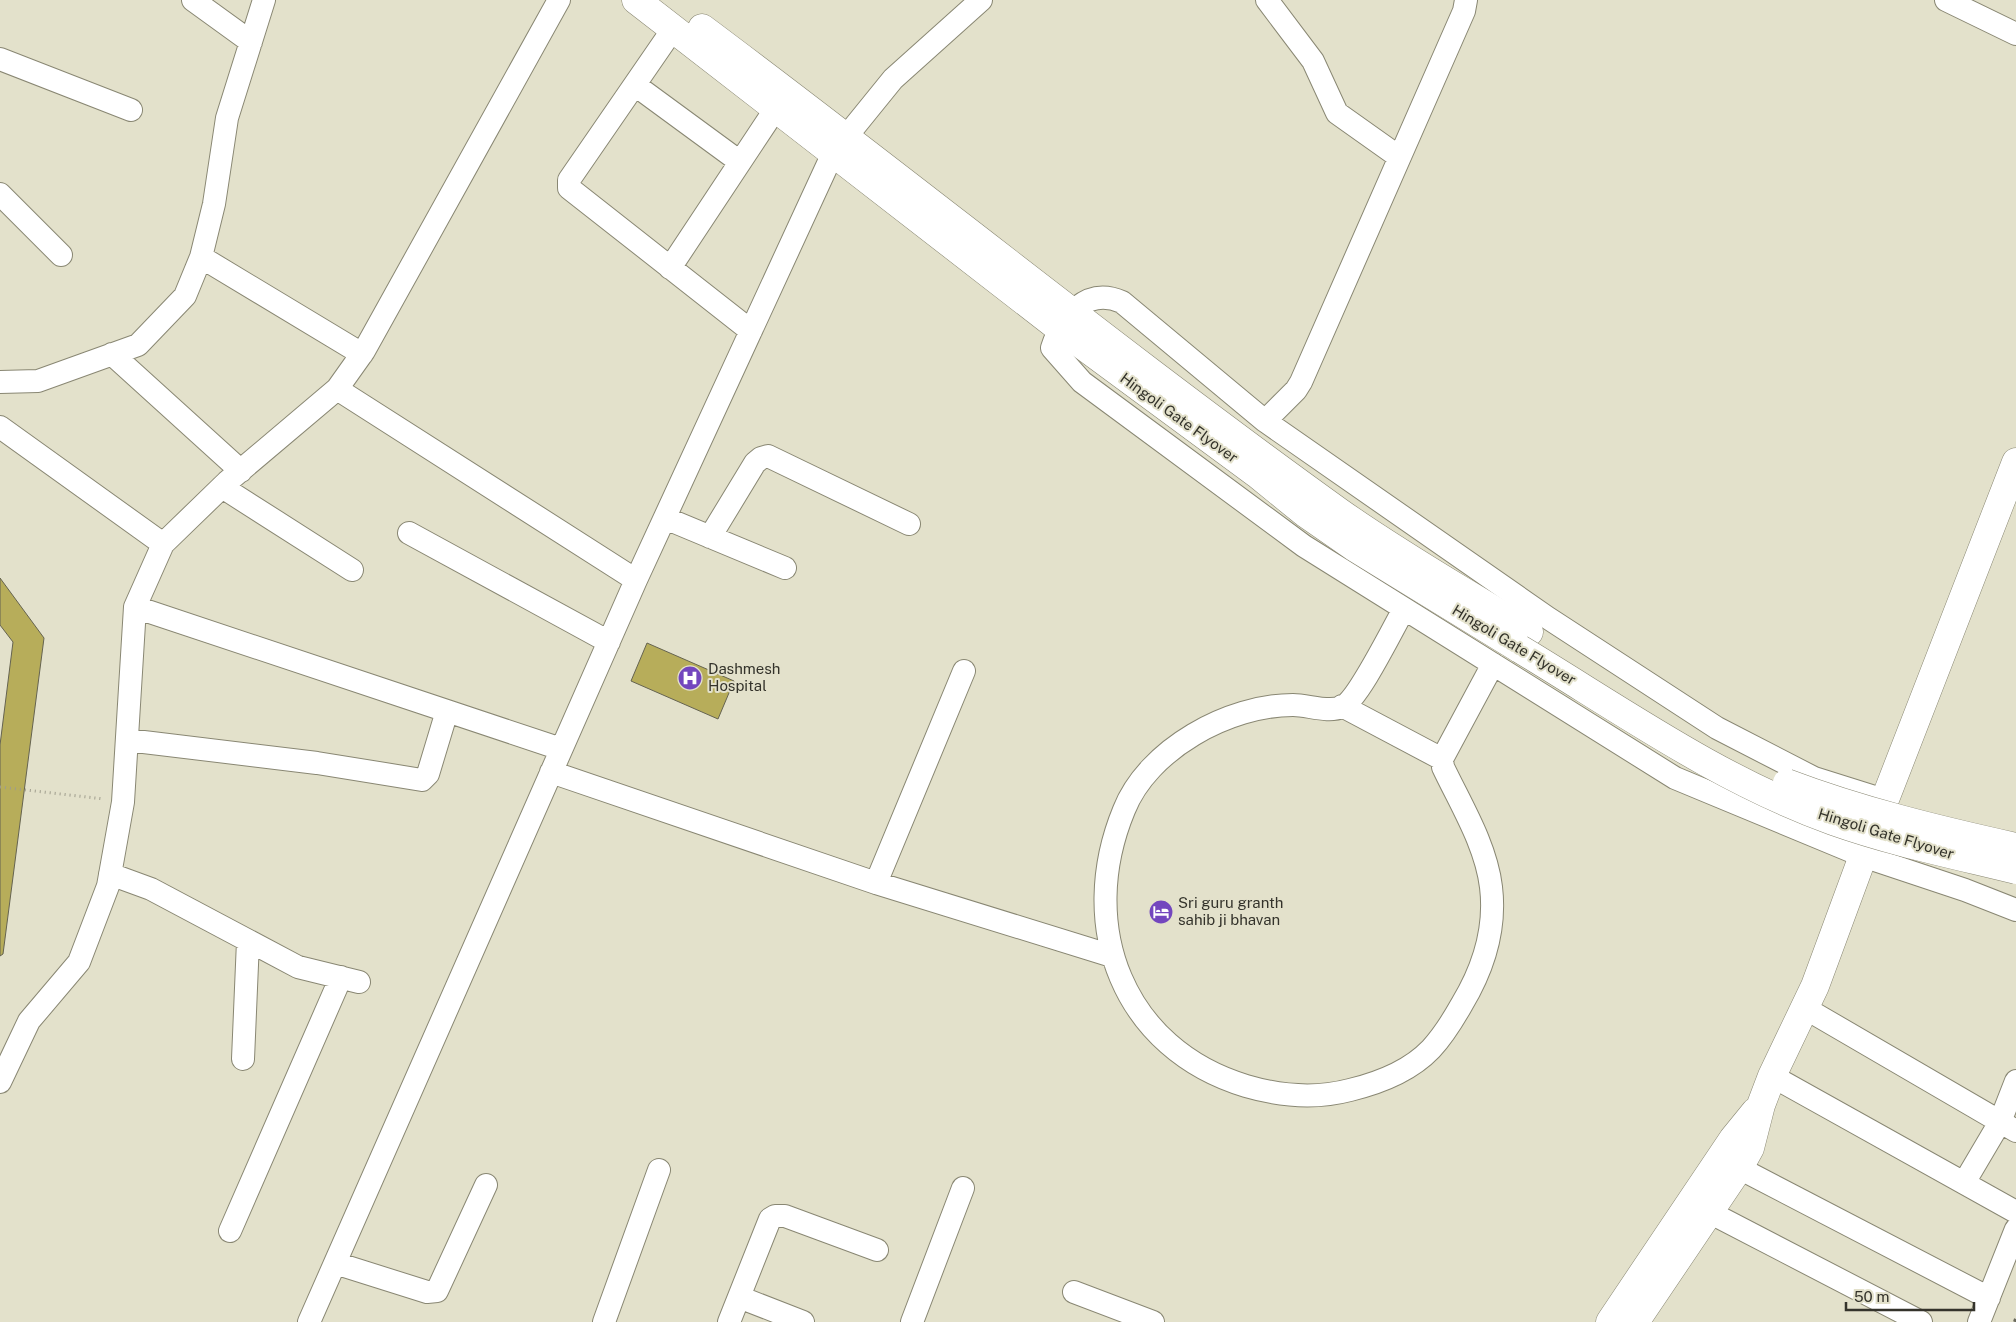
<svg xmlns="http://www.w3.org/2000/svg" width="2016" height="1322" font-family="'Public Sans',sans-serif">
  <rect width="100%" height="100%" fill="#e3e1cb"/>
  <!-- building -->
  <path fill="#b7ad5a" stroke="#656350" d="M0,578L44,638L3,954L0,956V745L13,642L0,625Z
    M647,643L734,681L718,719L631,681Z"/>
  <g fill="none" stroke-linecap="round" stroke-linejoin="round">
    <defs>
      <path id="minor" d="M193,0L251,42
        M1267,0L1313,61L1337,113L1399,157
        M1946,0L2016,34
        M673,29L569,180V188L751,331
        M0,59L131,110
        M635,85L740,162
        M0,194L61,255
        M201,257L362,354
        M670,268L776,108
        M112,354L241,471
        M0,382L38,381L138,345L185,296L201,257L214,204L227,118L264,0
        M337,389L636,580
        M1265,421L1296,390L1301,382L1464,11L1466,0
        M0,427L163,544
        M222,487L352,570
        M665,518L785,568
        M409,533L609,642
        M710,537L755,463L761,458L768,456L909,524
        M135,607L561,749
        M1404,609C1393,628 1358,700 1342,707C1328,713 1308,705 1293,705C1229,705 1148,749 1124,810C1076,926 1123,1049 1246,1086C1280,1096 1316,1099 1350,1090C1379,1083 1409,1072 1431,1049C1443,1036 1453,1020 1462,1004C1483,969 1496,928 1491,887C1486,845 1461,805 1443,767L1442,759L1493,664
        M1342,706L1442,759
        M127,740L317,763L422,780L428,774L447,711
        M551,772L876,883L1112,956
        M1884,800L1814,778L1717,728L1548,618L1265,421L1122,302C1086,286 1062,317 1052,348L1082,382L1304,546L1675,778L1863,856L1965,890L2016,910
        M110,874L151,889L298,967L359,982
        M876,883L964,671
        M1803,1007L2016,1131
        M243,1059L248,941
        M1772,1076L2016,1212
        M0,1082L29,1021L79,962L108,886L123,802L135,607L163,544L227,482L337,389L364,351L559,0
        M1739,1168L1989,1298
        M1964,1183L2000,1122L2016,1081
        M1709,1212L1921,1322
        M230,1231L341,977
        M335,1263L427,1292L437,1291L486,1185
        M1074,1292L1153,1322
        M739,1297L803,1322
        M309,1322L636,580L833,153L893,79L981,0
        M604,1322L659,1170
        M729,1322L770,1219L775,1216H785L877,1250
        M912,1322L963,1188
        M1979,1322L2016,1229"/>
      <path id="major" d="M636,0L1059,328L1257,474L1305,513L1354,547L1520,649
        M702,28C915,187 1122,356 1338,511C1398,554 1466,592 1529,632
        M1610,1322L1733,1139L1755,1112
        M1635,1322L1739,1168L1750,1148L1761,1105L1772,1076L1815,986L1863,856L2016,462"/>
    </defs>
    <!-- minor casing -->
    <use href="#minor" stroke="#898773" stroke-width="24"/>
    <!-- major casing -->
    <use href="#major" stroke="#898773" stroke-width="29"/>
    <!-- path -->
    <path stroke="#9f9d8d" stroke-width="3" stroke-dasharray="1 4" stroke-linecap="butt" d="M0,787L104,799"/>
    <!-- minor -->
    <use href="#minor" stroke="#fff" stroke-width="22"/>
    <!-- major -->
    <use href="#major" stroke="#fff" stroke-width="28"/>
    <!-- rail -->
    <path stroke="#6b6a5d" stroke-width="4" stroke-dasharray="8 4" stroke-linecap="butt" d="M2015,1322L2016,1319"/>
    <defs>
      <path id="major-bridge" d="M1520,649C1621,710 1721,781 1833,821C1892,842 1955,855 2016,870
        M1787,783C1861,811 1939,830 2016,847"/>
    </defs>
    <!-- major-bridge casing -->
    <use href="#major-bridge" stroke="#898773" stroke-width="29" stroke-linecap="butt"/>
    <!-- major-bridge -->
    <use href="#major-bridge" stroke="#fff" stroke-width="28"/>
  </g>
  <!-- icons -->
  <defs>
    <symbol id="hospital-disc" viewBox="-11 -11 22 22"><circle r="9.5" fill="#7346be" stroke="#e3e1cb"/><path d="M-5-5h3v3.5h4V-5h3V5h-3V1.5h-4V5h-3Z" fill="#fff"/></symbol>
    <symbol id="hotel-disc" viewBox="-11 -11 22 22"><circle r="9.5" fill="#7346be" stroke="#e3e1cb"/><path d="M-6-4.5h1.5V1H6V5H4.5V3h-9V5H-6ZM-4 0a1.8 1.8 0 1 1 3.6 0ZM.5 0V-2.5h3Q6-2.5 6 0Z" fill="#fff"/></symbol>
  </defs>
  <g fill-rule="evenodd">
    <use href="#hospital-disc" x="676" y="664" width="28" height="28"/>
    <use href="#hotel-disc" x="1147" y="898" width="28" height="28"/>
  </g>
  <g text-anchor="middle" stroke-width="4" stroke-linejoin="round" paint-order="stroke">
    <!-- street labels -->
    <g font-size="15" fill="#34332b" stroke="#e3e1cb">
      <text transform="translate(1179 418) rotate(36)" y="5">Hingoli Gate Flyover</text>
      <text transform="translate(1514 645) rotate(31)" y="5">Hingoli Gate Flyover</text>
      <text transform="translate(1886 834) rotate(17)" y="5">Hingoli Gate Flyover</text>
    </g>
    <!-- poi labels -->
    <g font-size="15" fill="#34332b" stroke="#e3e1cb" text-anchor="start">
      <text x="708" y="674">Dashmesh<tspan x="708" dy="17">Hospital</tspan></text>
      <text x="1178" y="908">Sri guru granth<tspan x="1178" dy="17">sahib ji bhavan</tspan></text>
    </g>
  </g>
  <!-- scale -->
  <path d="M1846 1302v8h128v-8" fill="none" stroke="#34332b" stroke-width="2.5"/>
  <text x="1854" y="1302" font-size="15" fill="#34332b" stroke="#e3e1cb" stroke-width="4" paint-order="stroke">50 m</text>
</svg>
